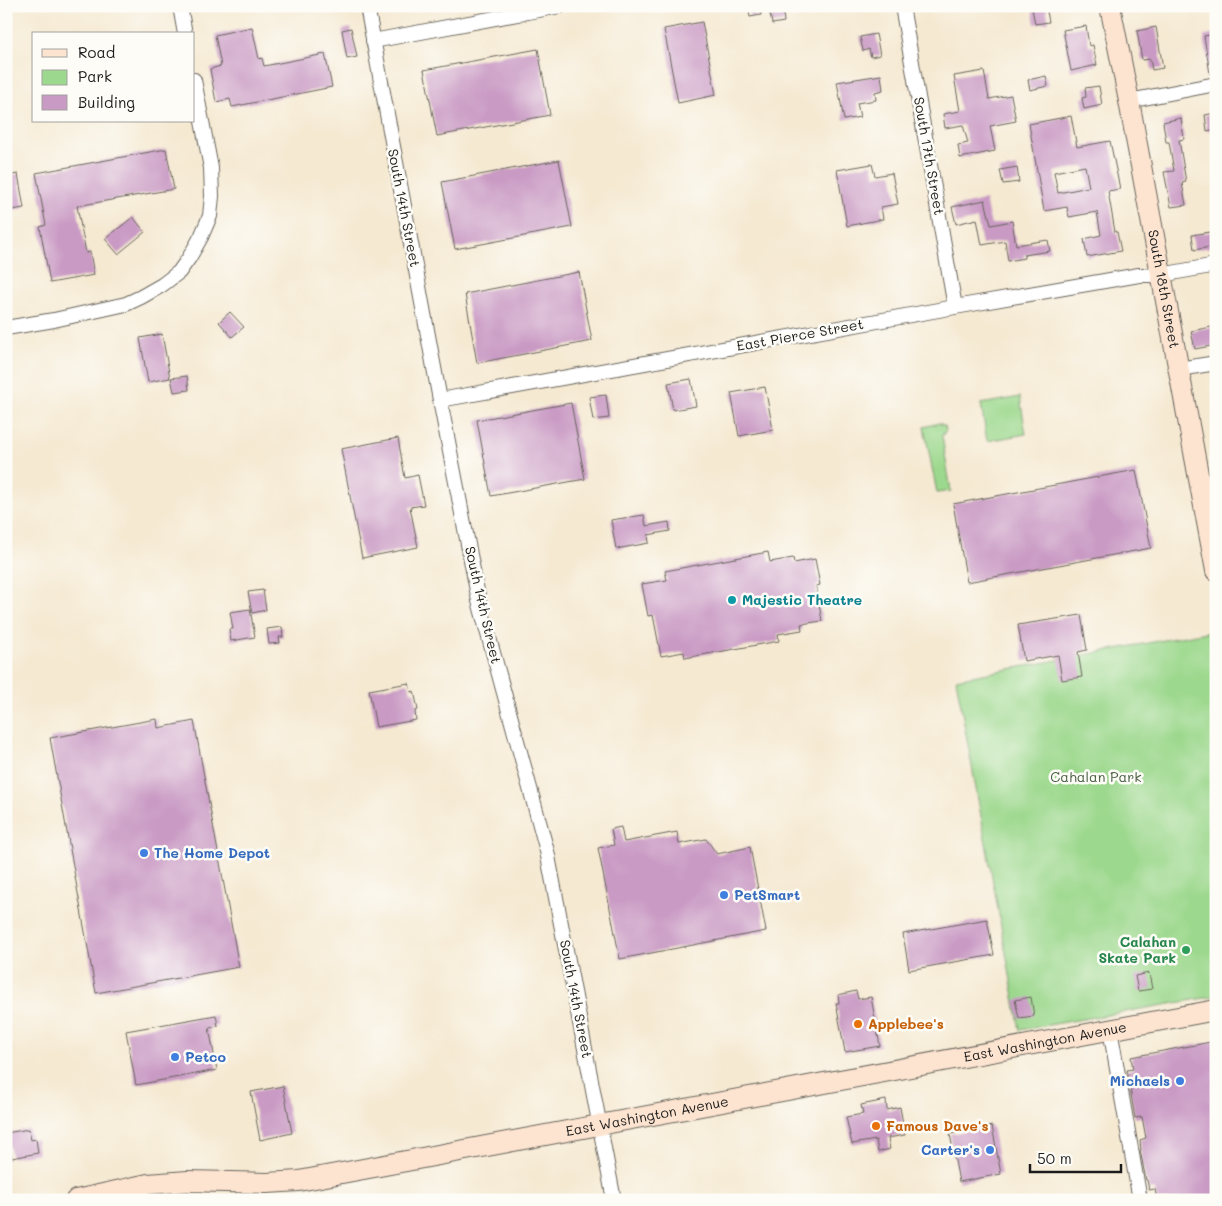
<svg xmlns="http://www.w3.org/2000/svg" width="1222" height="1206" font-family="Mali,sans-serif">
  <rect width="100%" height="100%" fill="#fdfcf7"/>
  <filter id="ink" filterUnits="userSpaceOnUse"><feTurbulence type="fractalNoise" baseFrequency=".02" numOctaves="2"/><feDisplacementMap in="SourceGraphic" scale="10" xChannelSelector="R" yChannelSelector="G"/><feConvolveMatrix kernelMatrix="1 2 1 2 8 2 1 2 1" color-interpolation-filters="sRGB"/></filter>
  <filter id="wash" filterUnits="userSpaceOnUse"><feTurbulence type="fractalNoise" baseFrequency=".0096" numOctaves="4" result="noise"/><feDisplacementMap in="SourceGraphic" scale="20" xChannelSelector="R" yChannelSelector="G"/><feGaussianBlur stdDeviation="1.12" result="paint"/><feColorMatrix in="noise" values="0 0 0 0 0 0 0 0 0 0 0 0 0 0 0 0 0 1.4 0 .05"/><feComposite in="paint" operator="in"/></filter>
  <g filter="url(#wash)">
    <rect width="100%" height="100%" fill="#f5e9d2"/>
    <!-- green -->
    <path fill="#9cd88d" stroke="#5c7a54" d="M1020,397L1026,434L987,441L981,404Z
      M939,423L945,426L946,430L942,436L951,491L937,493L924,427Z
      M1212,631L1216,655V996L1020,1030L956,679Z"/>
    <g id="blocks">
      <!-- building -->
      <path fill="#c99ac4" fill-rule="evenodd" d="M748,6H760L761,15L750,17Z
        M1046,6L1049,22L1035,24L1032,8Z
        M783,12L784,22L772,24L770,14Z
        M702,22L716,95L678,103L664,29Z
        M1086,26L1089,46L1093,45L1097,65L1071,71L1063,30Z
        M252,27L259,59L262,58L264,66L325,54L332,87L232,107L230,99L216,102L210,69L221,66L215,35Z
        M1156,27L1163,68L1152,70L1150,59L1142,60L1137,31Z
        M351,28L357,57L347,59L342,30Z
        M876,34L880,55L871,57L869,49L863,51L860,37Z
        M1216,34V73L1210,74L1204,36Z
        M538,49L550,115L437,136L424,70Z
        M984,71L989,99L1011,95L1016,121L990,126L995,151L960,158L958,145L968,143L963,125L945,128L943,114L960,111L954,76Z
        M881,75L883,90L875,92L876,100L857,103L860,117L844,120L837,82Z
        M1046,76L1048,86L1030,90L1028,80Z
        M1099,86L1102,105L1084,109L1082,98L1086,97L1085,88Z
        M1216,113V129L1207,131L1205,115Z
        M1071,116L1077,147L1110,141L1120,189L1108,191L1115,232H1117L1121,251L1087,257L1084,239L1101,235L1097,212L1069,217L1067,207L1044,211L1029,124ZM1085,166L1089,187L1058,193L1054,172Z
        M1181,118L1184,139L1179,140L1186,182L1182,183L1186,205L1171,207L1164,172L1174,171L1169,142H1166L1163,122Z
        M166,149L174,189L77,206L86,253L90,252L94,275L50,283L40,227L46,225L36,173Z
        M559,160L572,227L455,249L442,182Z
        M872,164L875,176L892,173L898,204L881,207L883,219L847,226L837,170Z
        M1017,167L1019,182L1003,184L1000,170Z
        M18,174L24,208L6,211V176Z
        M985,200L991,225L1012,221L1016,245L1048,240L1050,251L1024,255V258L1008,261L1005,241L982,245L977,219L956,224L952,207Z
        M133,217L145,232L118,254L105,239Z
        M1216,231V246L1194,250L1192,235Z
        M579,272L592,341L477,363L465,294Z
        M230,312L244,327L232,337L219,322Z
        M1216,326V345L1195,349L1191,331Z
        M162,334L170,378L148,382L140,338Z
        M187,376L189,390L174,392L171,378Z
        M691,379L696,406L673,410L668,383Z
        M765,387L773,430L739,436L731,393Z
        M606,395L609,418L593,420L589,397Z
        M571,403L585,479L491,496L477,420Z
        M398,438L405,478L418,475L424,505L410,507L418,547L362,558L341,449Z
        M1136,470L1151,548L967,582L953,504Z
        M644,515L646,526L669,522L670,531L648,535L649,543L616,549L611,520Z
        M768,552L770,562L793,558L794,563L815,559L820,585L816,586L822,621L801,624L802,630L778,634L779,641L685,658L684,652L661,656L653,615L648,616L642,584L667,580L665,571Z
        M263,590L266,610L252,613L248,592Z
        M250,609L255,637L231,641L229,629H233L230,612Z
        M1081,615L1087,650L1078,652L1082,677L1062,680L1058,655L1024,661L1018,625Z
        M282,627L283,637H279L280,643L269,644L267,629Z
        M409,683L411,692L414,691L418,710L415,711L416,720L376,727L369,690Z
        M157,719L158,728L194,721L239,967L96,993L50,738Z
        M621,827L624,842L677,832L679,844L706,839L717,854L750,847L766,931L620,959L598,848L614,845L611,829Z
        M987,919L994,955L909,970L903,934Z
        M1149,973L1152,989L1138,991L1135,976Z
        M856,991L858,999L871,997L880,1046L845,1052L836,1003H839L838,995Z
        M1031,997L1034,1016L1019,1018L1015,1000Z
        M216,1015L218,1026L209,1028L217,1070L136,1085L126,1031Z
        M1216,1041V1068L1215,1070L1216,1075V1200H1157L1155,1189L1149,1190L1147,1180H1146L1140,1150H1141L1140,1140L1146,1138L1142,1117L1135,1118L1127,1070L1133,1069L1131,1057Z
        M283,1086L292,1133L260,1140L251,1092Z
        M886,1100L887,1110L900,1107L905,1135L888,1138L890,1149L878,1152L876,1140L852,1144L846,1117L863,1114L861,1105Z
        M992,1126L1001,1174L959,1182L950,1134Z
        M29,1129L31,1140L36,1139L38,1153L12,1158L9,1145L6,1146V1133Z"/>
    </g>
  </g>
  <g filter="url(#ink)">
    <use href="#blocks" fill-opacity="0" stroke="#68645c" stroke-width="1"/>
    <g fill="none" stroke-linecap="round" stroke-linejoin="round">
      <defs>
        <path id="street" d="M180,6L185,34
          M367,6L440,400L479,601L547,851L614,1200
          M902,6L955,307
          M373,41L560,6
          M1129,101L1216,84
          M6,328L54,320L126,304L141,297L162,285L179,272L189,258L201,237L210,216L212,196L211,168L194,80
          M1179,369L1216,363
          M440,400L955,307L1139,275H1161L1216,265
          M1110,1029L1140,1200"/>
        <g id="secondary">
          <path id="s1" d="M1110,6L1129,101L1216,571"/>
          <path id="s2" d="M76,1200L148,1184L188,1181L267,1183L299,1181L1216,1010"/>
        </g>
      </defs>
      <!-- street casing -->
      <use href="#street" stroke="#68645c" stroke-width="16"/>
      <!-- secondary casing -->
      <use href="#secondary" stroke="#68645c" stroke-width="22"/>
      <!-- street -->
      <use href="#street" stroke="#fff" stroke-width="14"/>
      <!-- secondary -->
      <use href="#secondary" stroke="#fde4d0" stroke-width="20"/>
    </g>
  </g>
  <!-- markers -->
  <circle fill="#0f9aa8" stroke="#fdfcf7" stroke-width="2" cx="732" cy="600" r="5"/>
  <g fill="#3f7fe0" stroke="#fdfcf7" stroke-width="2">
    <circle cx="144" cy="853" r="5"/>
    <circle cx="724" cy="895" r="5"/>
    <circle cx="175" cy="1057" r="5"/>
    <circle cx="1180" cy="1081" r="5"/>
    <circle cx="990" cy="1150" r="5"/>
  </g>
  <circle fill="#2e9e5b" stroke="#fdfcf7" stroke-width="2" cx="1186" cy="950" r="5"/>
  <g fill="#e8710a" stroke="#fdfcf7" stroke-width="2">
    <circle cx="858" cy="1024" r="5"/>
    <circle cx="876" cy="1126" r="5"/>
  </g>
  <g text-anchor="middle" stroke-width="5" stroke-linejoin="round" paint-order="stroke">
    <!-- street labels -->
    <g font-size="14" fill="#1c1c1c" stroke="#fdfcf7">
      <text transform="translate(929 156) rotate(80)" y="5">South 17th Street</text>
      <text transform="translate(404 208) rotate(79)" y="5">South 14th Street</text>
      <text dy="5" stroke="none"><textPath href="#s1" startOffset="288">South 18th Street</textPath></text>
      <text transform="translate(800 335) rotate(-10)" y="5">East Pierce Street</text>
      <text transform="translate(483 605) rotate(77)" y="5">South 14th Street</text>
      <text transform="translate(576 999) rotate(79)" y="5">South 14th Street</text>
      <text dy="5" stroke="none"><textPath href="#s2" startOffset="984">East Washington Avenue</textPath></text>
      <text dy="5" stroke="none"><textPath href="#s2" startOffset="579">East Washington Avenue</textPath></text>
    </g>
    <!-- culture labels -->
    <g font-size="14" font-weight="bold" fill="#0d838f" stroke="#fdfcf7" text-anchor="start">
      <text x="742" y="605">Majestic Theatre</text>
    </g>
    <!-- park labels -->
    <g font-size="14" fill="#495e44" stroke="#fdfcf7">
      <text x="1096" y="782">Cahalan Park</text>
    </g>
    <!-- shop labels -->
    <g font-size="14" font-weight="bold" fill="#366cbe" stroke="#fdfcf7" text-anchor="start">
      <text x="154" y="858">The Home Depot</text>
      <text x="734" y="900">PetSmart</text>
      <text x="185" y="1062">Petco</text>
      <text x="1170" y="1086" text-anchor="end">Michaels</text>
      <text x="980" y="1155" text-anchor="end">Carter's</text>
    </g>
    <!-- leisure labels -->
    <g font-size="14" font-weight="bold" fill="#27864d" stroke="#fdfcf7" text-anchor="end">
      <text x="1176" y="947">Calahan<tspan x="1176" dy="16">Skate Park</tspan></text>
    </g>
    <!-- food labels -->
    <g font-size="14" font-weight="bold" fill="#c56008" stroke="#fdfcf7" text-anchor="start">
      <text x="868" y="1029">Applebee's</text>
      <text x="886" y="1131">Famous Dave's</text>
    </g>
  </g>
  <!-- margin -->
  <rect width="1222" height="1206" fill="none" stroke="#fdfcf7" stroke-width="25"/>
  <!-- legend -->
  <rect x="32" y="32" width="162" height="90" fill="#fdfcf7" stroke="#a3a29f"/>
  <rect x="42" y="49" width="25" height="8" fill="#fde4d0" stroke="#a3a29f"/>
  <text x="78" y="58" font-size="15" fill="#1c1c1c">Road</text>
  <rect x="42" y="70" width="25" height="15" fill="#9cd88d" stroke="#a3a29f"/>
  <text x="78" y="82" font-size="15" fill="#1c1c1c">Park</text>
  <rect x="42" y="95" width="25" height="15" fill="#c99ac4" stroke="#a3a29f"/>
  <text x="78" y="108" font-size="15" fill="#1c1c1c">Building</text>
  <!-- scale -->
  <path d="M1030 1164v8h91v-8" fill="none" stroke="#1c1c1c" stroke-width="2.5"/>
  <text x="1037" y="1164" font-size="15" fill="#1c1c1c" stroke="#fdfcf7" stroke-width="4" paint-order="stroke">50 m</text>
</svg>
